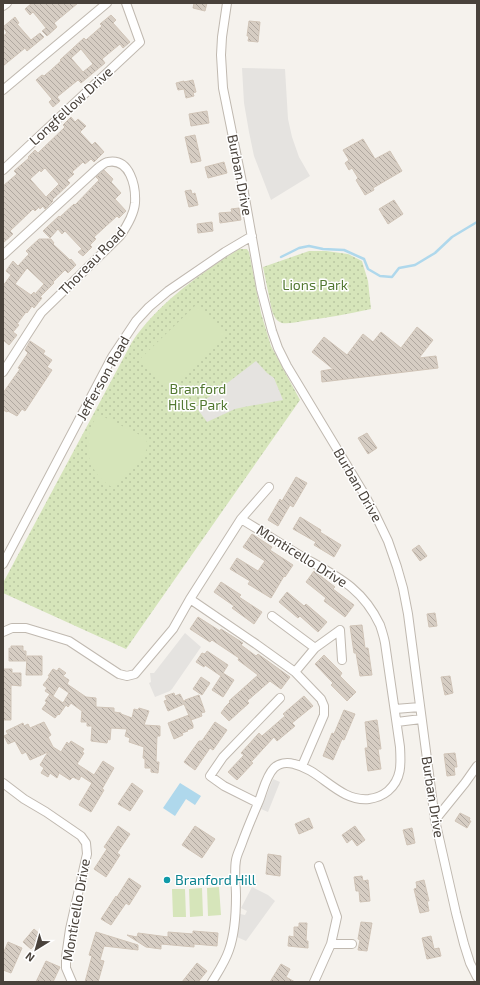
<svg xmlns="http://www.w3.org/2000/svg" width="480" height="985" font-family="'Exo 2',sans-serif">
  <defs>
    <pattern id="park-dots" width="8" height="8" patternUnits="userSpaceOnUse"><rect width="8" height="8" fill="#d6e5ba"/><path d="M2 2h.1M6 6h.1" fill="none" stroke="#b9c6a1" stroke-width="1.8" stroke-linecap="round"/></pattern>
    <pattern id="building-back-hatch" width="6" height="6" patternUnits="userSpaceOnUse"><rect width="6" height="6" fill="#d6cdc3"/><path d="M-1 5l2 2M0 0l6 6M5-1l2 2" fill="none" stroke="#b0a8a0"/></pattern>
  </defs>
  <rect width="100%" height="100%" fill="#f5f2ed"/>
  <!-- park -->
  <path fill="url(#park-dots)" d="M239,249H247L249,252L261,313L271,346L300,400L126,649L3,593V583L132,342C159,302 199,275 239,249Z
    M309,251H326L348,254L362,261L368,281L371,309C349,314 326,318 303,321C297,322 288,324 282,323C276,321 274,316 272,311L263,267Z"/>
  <!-- pitch -->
  <path fill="#d6e5ba" d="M197,304L227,335L170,390L140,359Z
    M182,388L194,404L181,414L169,398Z
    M98,414L140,435L146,439L148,446L145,453L113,488C109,485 104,482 100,478C88,464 84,446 91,428C92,423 96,418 98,414Z
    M219,887L221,915L208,916L207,888Z
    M202,888L203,916L190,917L189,889Z
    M172,889H185L186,917H173Z"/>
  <!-- parking -->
  <path fill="#e5e3e0" d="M242,68L285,69L288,119L292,137L299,157L310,176L271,200L254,156L249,132L244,103Z
    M256,361L267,373L274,378L283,400L244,407L235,409L207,422L196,407Z
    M185,633L201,647L172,689L170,691L155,697L149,683L151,682L150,673H154Z
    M273,779L280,782L268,812L261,809Z
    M252,887L268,895L275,901L246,941L237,937L240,914L245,915L247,911L241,908Z"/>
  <!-- water -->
  <path fill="#afd8ec" d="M180,783L201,796L195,805L186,799L175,816L163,808Z"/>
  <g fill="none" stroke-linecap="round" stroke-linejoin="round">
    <!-- stream -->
    <path stroke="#afd8ec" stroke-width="2.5" d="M281,257L299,248L309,246L323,249L344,250L364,259L368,269L380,276L392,277L399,268L415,265L435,253L452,237L477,222"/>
  </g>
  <!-- building -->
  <path fill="url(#building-back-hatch)" stroke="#d0c4b7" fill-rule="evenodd" d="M32,3H78L54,23L57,27L47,36L42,31L46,28L38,18L33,12L30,15L25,9Z
    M194,3H207L205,11L193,8Z
    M111,15L116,20L113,23L130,42L123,48L120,44L102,59L105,63L81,83L78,80L57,97L60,101L53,107L49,102L52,99L36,80L42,75L44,76L51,70L61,61L60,60L84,38L86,40L102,26L100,24ZM81,49L93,64L83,72L71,58Z
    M15,17L19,23L17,24L31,40L40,33L44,37L27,51L25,48L3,66V36L7,33L3,27Z
    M249,21L260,22L258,42L248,41L249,36H247Z
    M193,80L196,92L193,93L194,96L186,98L184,89L178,90L176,83L184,81V82Z
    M207,111L209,123L191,126L189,114Z
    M71,117L75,122L78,119L86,126L80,132L92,145L95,142L104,152L94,162L91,159L85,164L83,162L72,172L74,174L67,180L70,183L52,200L53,201L45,209L43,206L40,209L39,207L35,211L33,209L10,231L13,234L3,243V186L17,174L14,171L29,158L28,157L35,150L38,153L65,127L63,125ZM45,168L59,184L46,197L30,179L40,170L41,172Z
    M195,135L201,161L191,163L185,137Z
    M363,139L375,159L390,151L402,171L373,188L374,190L365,195L356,180L358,178L352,168L349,170L345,163L349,160L343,150Z
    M224,162L227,173L208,178L205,167Z
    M104,170L113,179L111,182L121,193L115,199L126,211L119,218L117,216L94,237L96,239L90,245L92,247L83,256L78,252L82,249L65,231L62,234L58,229L50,238L43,231L59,216L60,217L74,204L75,205L99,180L96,177Z
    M191,190L192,194L195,193L198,205L189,207L185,191Z
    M394,200L403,214L388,224L379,209Z
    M239,208L241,220L220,223L219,213L232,212L231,209Z
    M212,222L213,231L198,233L197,224Z
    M39,239H51L54,243L53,244L70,260L71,259L76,265L68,273L65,270L53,282L54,283L40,297L42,298L34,308L32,306L27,313L26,312L17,324L19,325L13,332L17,335L9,345L3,340V286L11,275L6,271L13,261L18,266L29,254L26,251ZM27,268L44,284L35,294L34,292L31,295L15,284Z
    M417,327L433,340L419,358L436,356L438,368L322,382L321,371L333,369L312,352L324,337L347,355L363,334L373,342L381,332L401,348Z
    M30,341L45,351L43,354L52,360L47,367L52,370L25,411L22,409L17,416L8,411L7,412L3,410V393L20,369L18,368L28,353L25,350Z
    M367,433L377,448L368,454L358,438Z
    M296,477L307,483L293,507L290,505L278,526L268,520L280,499L282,501Z
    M300,517L321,530L320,532L341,545L334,557L314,545L316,542L293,529Z
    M252,534L272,547L270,550L293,565L285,577L284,576L271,598L248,584L250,581L230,569L237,558L258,571L265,561L243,547Z
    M419,545L427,556L420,561L412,550Z
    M314,571L335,587L333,589L354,605L345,617L324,601L326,598L306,582Z
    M221,582L241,595L239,597L262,612L254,624L232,608L234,606L214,592Z
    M287,592L304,606L306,604L327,622L318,632L300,616L298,618L279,602Z
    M435,613L437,626L429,627L427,614Z
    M198,617L220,631L221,629L243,643L241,645L256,656L258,654L290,677L281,689L270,681L247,701L249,703L229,721L221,713L226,706L230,702L229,701L258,675L238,660L239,658L212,640L210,642L190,629Z
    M362,625L365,648H368L372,675L360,676L356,653H354L350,626Z
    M11,646H23V651H26V661H9V648L11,649Z
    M207,651L228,665L223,673L234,680L223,697L212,690L221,676L205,665L204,667L196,662L202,653L205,654Z
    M324,655L342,673L340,676L356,692L347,701L331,685L333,683L315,664Z
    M27,656H42V675H26Z
    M59,668L66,673L63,676L69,680L67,684L86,697L96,698V707L114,708V712L121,713V714L132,718L134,709L138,710L139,708L149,711L144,725L160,726V736H157L156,762H159L158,773L151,772V768H145V759L143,758L144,747L129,742L130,738L125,736L127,729L111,728L110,740L108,739L107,743L91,741L92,726H87V722H81L82,711L71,703L68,707L66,705L59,715L58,714L55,718L42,709L47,702L45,701L50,694L63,703L69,693L59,686L53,696L45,691L47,688L43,685L50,676H48L53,669L57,671Z
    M3,669H12V673H21V686L11,685V720H3Z
    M450,676L453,693L445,695L441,677Z
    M201,677L210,683L202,695L193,689Z
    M174,693L175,696L180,694L184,702L185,700L199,695L205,712L201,713L202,716L191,720L184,704L168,711L164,701L167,700L165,696Z
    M304,696L313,706L292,723L295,726L277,741L274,737L251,762L253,763L237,780L228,772L244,755L241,753L259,733L262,736L285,716L283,714Z
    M344,710L355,714L344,740L342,739L333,760L323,756L332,733L334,734Z
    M189,715L193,725V728L187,730L188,731L182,733L183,735L174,739L168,723Z
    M377,720L381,749H378L381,769L368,771L365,748H368L365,722Z
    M44,722L51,735L48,737L53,747L61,752L67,742L69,744L71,741L84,749L82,752L84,753L77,764L94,775L103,761L114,768L102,789L104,790L91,812L79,805L92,783L81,776L79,780L73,777L70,780L59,773L57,778L50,773L48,777L41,773L44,768L40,765L48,752L30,760L26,752L22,754L15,741L8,744L4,736L8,734L6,731L23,723L24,726L28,724L30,728Z
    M215,722L227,730L213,750L210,748L195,770L184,762L199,741H202Z
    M455,753L457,767H454L455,775L447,776L444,754Z
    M132,783L143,791L130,811L118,804Z
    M460,813L470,818L469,821H471L467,828L455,821Z
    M309,818L313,828L299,834L295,824Z
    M118,826L130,834L117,853L120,855L106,877L94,869L107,849L104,847Z
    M195,826L215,839L202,858L182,845Z
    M355,826L365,840L357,846L352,839L347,843L342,835Z
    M412,828L415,843L407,845L403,830Z
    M268,854L281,856L280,876L266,874Z
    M362,876L363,881L368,880L370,901L360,902L359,891H356L354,877Z
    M129,878L141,886L129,905L126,903L111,925L101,919L116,896L117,897Z
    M424,880L429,901H427L429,911L420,913L414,889L417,888L416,882Z
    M361,922L372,923L367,951L358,950L360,940L358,939Z
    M299,923H307L306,941H308V948L288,946L289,936L294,937V927H299Z
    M34,929L42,936L31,949L23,942Z
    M193,931L218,933L217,946L194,944V947L161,944V949L146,947L127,935L137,937L138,933L168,937V932L193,934Z
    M96,932L138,945V950L104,946L100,960L104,961L98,982H85L92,956L89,955Z
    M431,936L434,949L439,948L441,956L427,959L422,938Z
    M8,942L22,948L11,973L3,970V954Z
    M46,961L60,967L53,982H36Z
    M197,963L207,971L198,982H182Z
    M281,964L290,969L286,977L295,982H270Z"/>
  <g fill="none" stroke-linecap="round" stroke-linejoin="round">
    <defs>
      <path id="minor" d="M227,3L222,37L221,55L223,88L243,187L261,289L272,331L278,348L287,366L363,492L375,514L388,541L397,567L403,588L408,614L435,820L456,913L464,944L470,963L477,977
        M3,6L7,3
        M3,90L107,3
        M3,170L140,42L126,3
        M3,255L98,168C101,166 105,162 108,162C130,158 136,186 135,203C134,215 127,226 120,236L41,313L3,372
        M3,564L112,357L136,321L149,307L168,291L225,252L252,236
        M190,599L256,644L295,672L321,699L324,706V715L302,766
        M272,616L315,648
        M3,632L12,628H26L69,641L119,674L127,676L135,674L173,629L190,599L241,519L269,487
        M295,672L315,648L340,630L342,660
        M395,709L420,707
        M397,722L421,719
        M3,783L24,799L46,812L81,836L86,843L87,854L70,929L66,957V968L72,982
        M258,803L224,786L210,776L223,757L280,698
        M435,820L465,783L477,766
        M331,944H352
        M212,982C218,972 225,962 229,950C235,933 236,914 236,896C236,885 234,871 236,860C237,854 240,849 242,843C247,829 253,815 259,801C263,791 266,776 274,768C279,763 287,762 294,764C321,770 339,802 369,799C376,798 382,796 388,791C402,779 401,764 400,747L385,643C384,637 382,631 380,625C362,587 336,576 301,556C281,544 261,531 241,519
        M314,982L331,944L337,917L319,866"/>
    </defs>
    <!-- minor casing -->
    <use href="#minor" stroke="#c0b9b0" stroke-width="10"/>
    <!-- minor -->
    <use href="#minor" stroke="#fff" stroke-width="8"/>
  </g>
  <!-- markers -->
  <circle fill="#0f9aa8" stroke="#fff" stroke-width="1.5" cx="167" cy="880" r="4"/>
  <g text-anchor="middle" stroke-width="3" stroke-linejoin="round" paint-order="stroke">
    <!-- street labels -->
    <g font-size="14" fill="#49423b" stroke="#fff">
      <text transform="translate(71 106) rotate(-43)" y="5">Longfellow Drive</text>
      <text transform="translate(240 175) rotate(79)" y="5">Burban Drive</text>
      <text transform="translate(92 261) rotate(-46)" y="5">Thoreau Road</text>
      <text transform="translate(103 378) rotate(-61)" y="5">Jefferson Road</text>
      <text transform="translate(358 485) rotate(60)" y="5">Burban Drive</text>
      <text transform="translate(302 556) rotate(32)" y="5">Monticello Drive</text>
      <text transform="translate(433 797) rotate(81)" y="5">Burban Drive</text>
      <text transform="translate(76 910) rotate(-80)" y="5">Monticello Drive</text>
    </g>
    <!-- park labels -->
    <g font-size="14" fill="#527831" stroke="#fff">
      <text x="315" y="290">Lions Park</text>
      <text x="198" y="394">Branford<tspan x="198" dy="16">Hills Park</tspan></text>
    </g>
    <!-- culture labels -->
    <g font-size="14" fill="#0d838f" stroke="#fff" text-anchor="start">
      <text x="175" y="885">Branford Hill</text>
    </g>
  </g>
  <!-- border -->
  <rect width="480" height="985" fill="none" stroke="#49423b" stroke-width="8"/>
  <!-- north arrow -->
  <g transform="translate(36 949) rotate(217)" stroke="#ffffff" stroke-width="3" paint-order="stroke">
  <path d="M0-3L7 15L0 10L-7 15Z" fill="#49423b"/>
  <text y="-6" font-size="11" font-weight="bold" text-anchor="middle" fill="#49423b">N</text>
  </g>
</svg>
